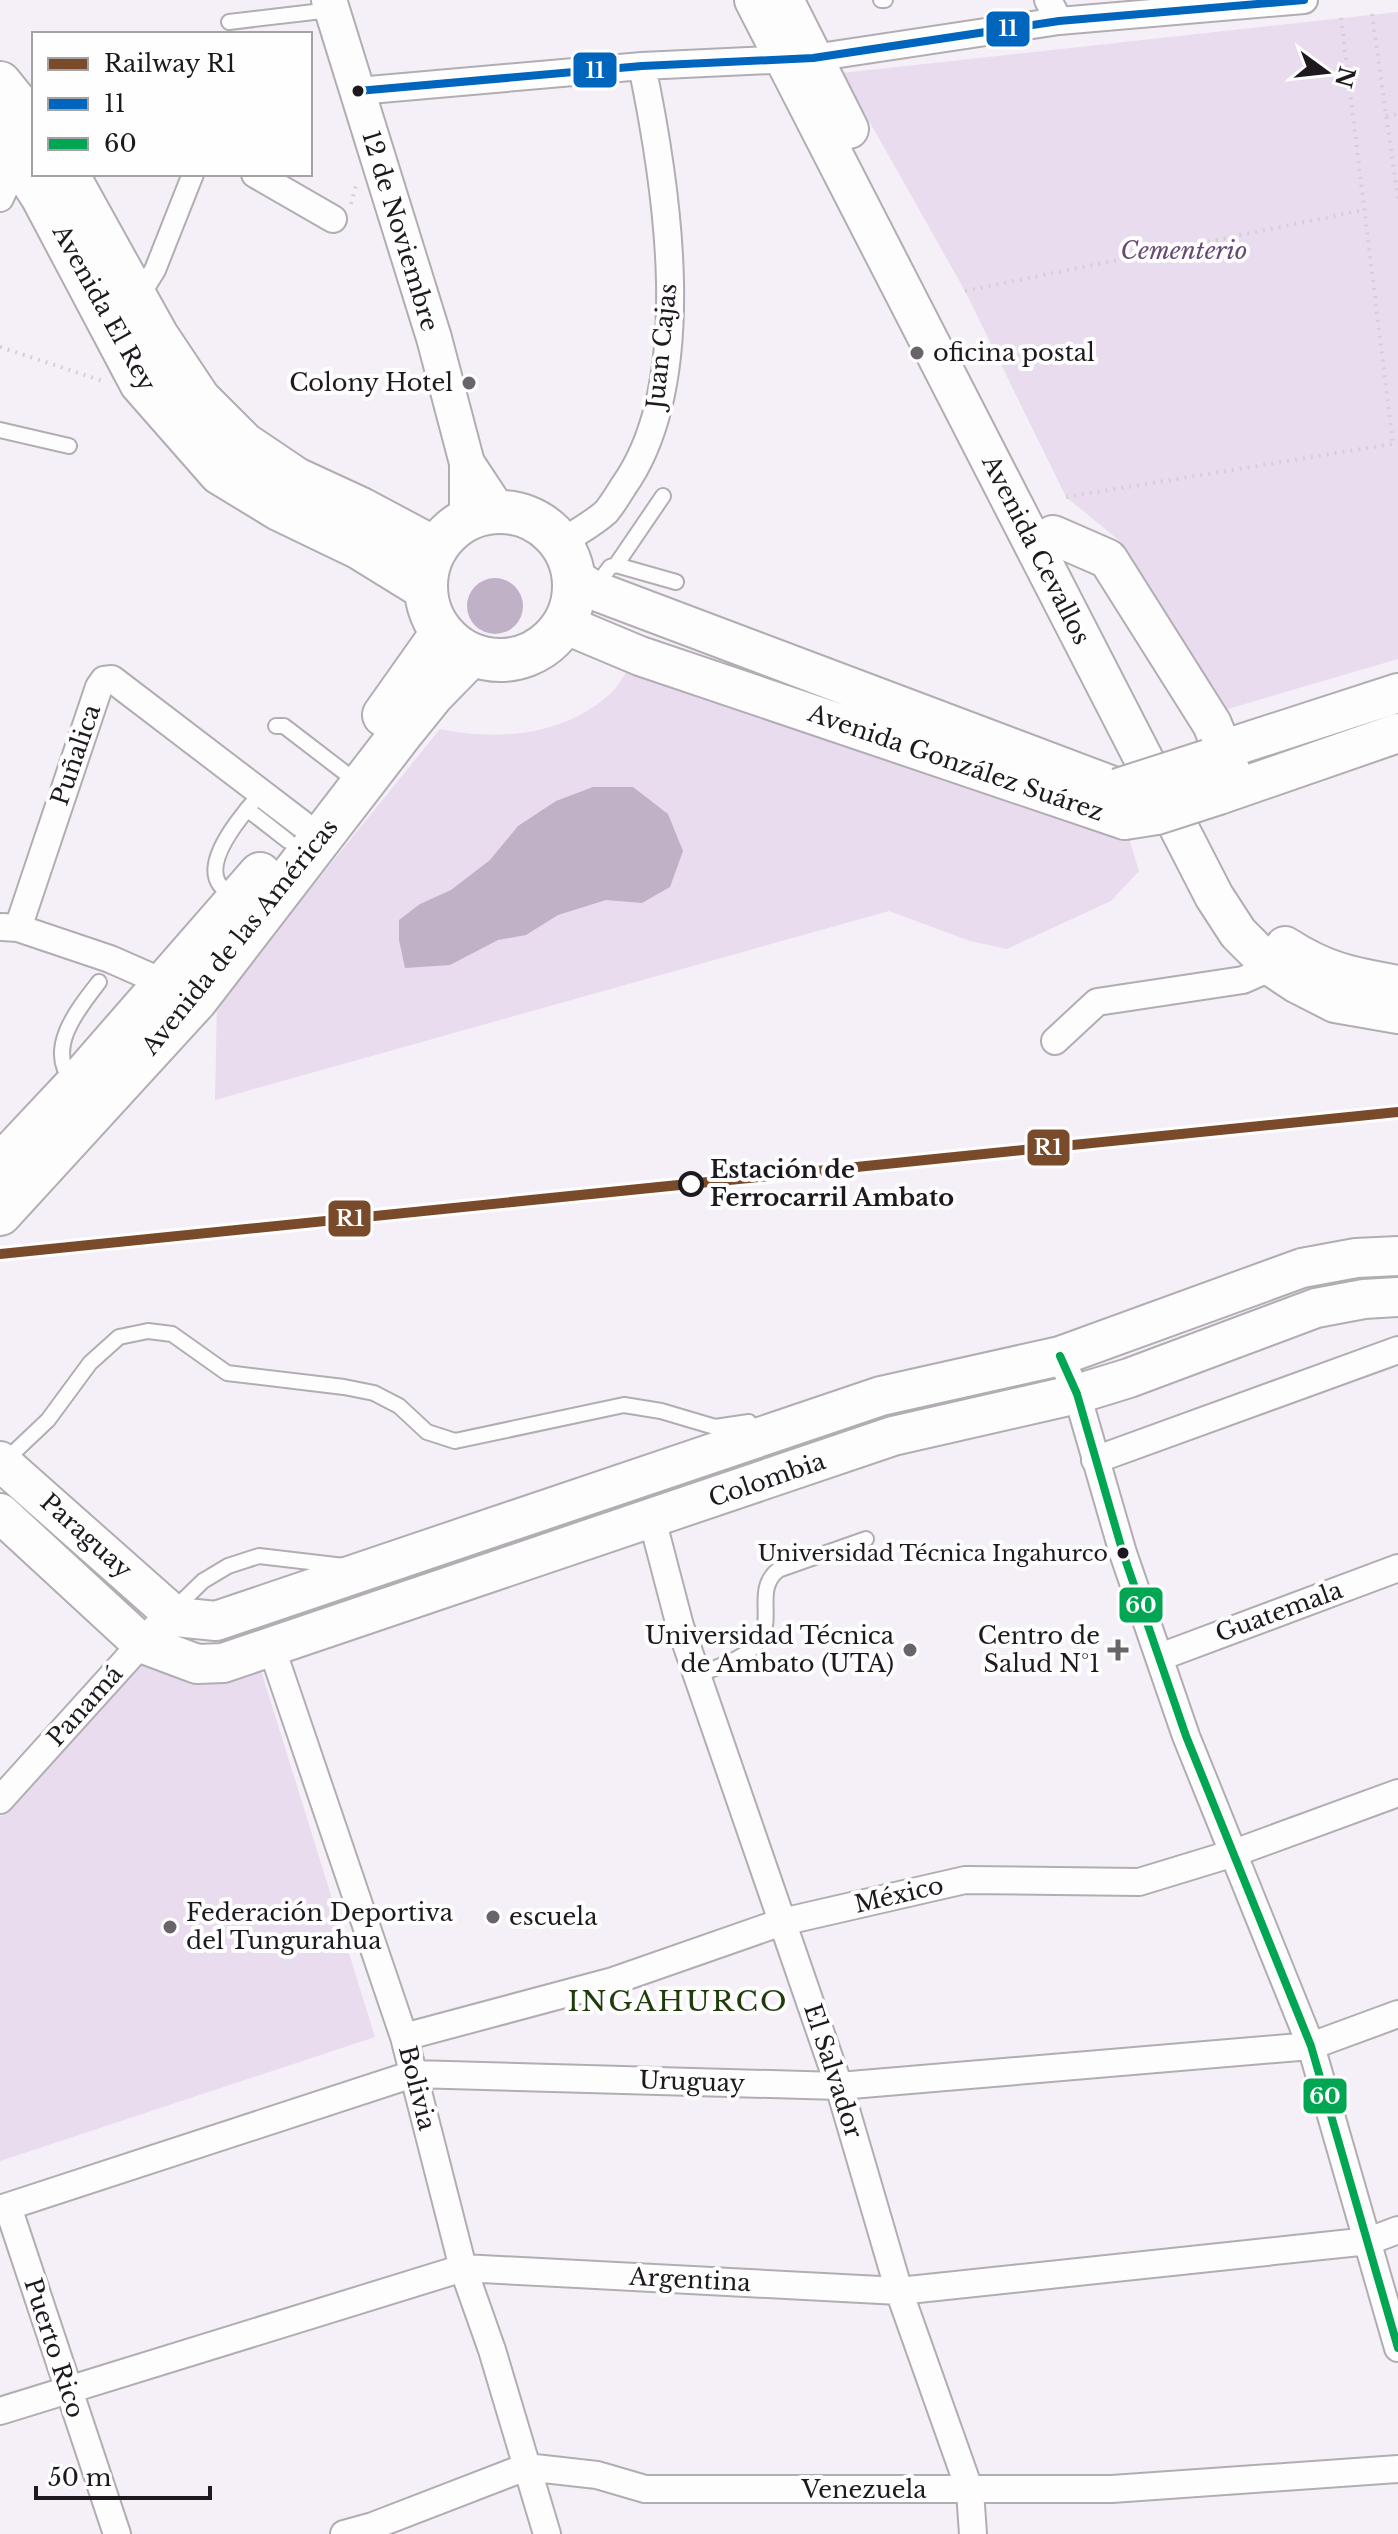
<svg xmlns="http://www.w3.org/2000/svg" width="1398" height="2534" font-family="'Libre Baskerville',serif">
  <rect width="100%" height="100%" fill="#f5f0f7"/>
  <!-- green -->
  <path fill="#e8dcee" d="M1398,12V659L1221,711L1120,541L1066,497L965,291L842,73Z
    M628,670L1127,832L1139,871L1111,901L1007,949L970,941L889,911L215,1100L217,1004L440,729C498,741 562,736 609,695C617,688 622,678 628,670Z
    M137,1661L191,1685L260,1667L375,2037L0,2161V1817Z"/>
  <!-- water -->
  <path fill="#c0b1c7" d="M467 606a28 28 0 1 1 56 0a28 28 0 1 1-56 0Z
    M593,787H633L668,814L683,851L670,887L642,903L606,900L558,915L526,935L498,940L450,965L405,968L399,940V920L420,904L451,890L490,860L518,826L556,801Z"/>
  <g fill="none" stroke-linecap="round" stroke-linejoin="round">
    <defs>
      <path id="service" d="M881,0H885
        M229,22L331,10
        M0,430L69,446
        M616,565L663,496
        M593,590L610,567L616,565L676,582
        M276,726H284L344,772
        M247,809L288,841
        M236,895C231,893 223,889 220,885C201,860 246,810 262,792
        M73,1082C44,1049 79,1008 99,982
        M5,1465L10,1456L48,1420L90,1363L119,1337L148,1331L172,1334L227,1373L344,1387L374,1393L399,1406L427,1432L455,1441L624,1405L661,1411L715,1427L749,1422
        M172,1611L203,1581L228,1566L259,1556L344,1566
        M698,1675C716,1667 746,1659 759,1641C775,1618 754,1590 778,1570L866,1539"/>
      <path id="pedestrian" d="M137,299L155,270L193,174"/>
      <path id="minor" d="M1048,0L1059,21
        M358,91L642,66L813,58L1059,21L1304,0
        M255,174L333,219
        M0,198L18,159
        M561,543C575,533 593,524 606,512C612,505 618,495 623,487C698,382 667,186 642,66
        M2,927L18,928L110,959L176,988
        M18,928L99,687L104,680L112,679L302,824
        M1055,1041L1097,1002L1243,980L1272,967
        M1060,1356L1077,1394L1123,1553L1186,1736L1311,2046L1398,2348
        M1095,1460L1398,1350
        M652,1519L680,1626L839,2086L899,2291L970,2491L973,2534
        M271,1646L404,2037L463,2268L492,2350L547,2534
        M1160,1657L1398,1568
        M0,1800L170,1612
        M404,2037L613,1981L782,1922L965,1880L1139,1882L1234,1853L1398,1793
        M8,2207L117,2534
        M0,2209L413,2074L839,2086L1311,2046L1398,2014
        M0,2411L463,2268L899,2291L1369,2241L1398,2230
        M344,2534L373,2526L526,2467L597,2475L645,2489H1112L1398,2469"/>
      <path id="tertiary" d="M329,0L434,338L467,463V519
        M467,463L498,510"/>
      <path id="secondary" d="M754,0L1214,896L1238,933L1272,967L1296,983L1335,1003L1398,1014
        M784,0L849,129
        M1053,535L1108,559L1212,724L1237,787
        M573,577L593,590L1118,788
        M566,619L578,630L640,656L1125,820
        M1208,759L1222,750L1398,693
        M1219,795L1398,733
        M1285,946C1325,972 1352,977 1398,985
        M0,1461L176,1617L216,1621L881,1396L1060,1356L1302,1268L1356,1258L1398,1256
        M0,1513L141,1643L197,1664L223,1663L893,1436L1077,1394L1129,1378L1316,1308L1364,1299L1398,1297"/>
      <path id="primary" d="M0,83L34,125
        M0,138L18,159L42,196L141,383L220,473L279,509L358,547L426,589
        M67,174L157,336L199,399L244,444L296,479L361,509L436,549
        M426 586a74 74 0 1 1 148 0a74 74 0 1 1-148 0Z
        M384,715L442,633
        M0,1166L76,1085L260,874
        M0,1214L196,1000L403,731L432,695L471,655"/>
    </defs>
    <!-- service casing -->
    <use href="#service" stroke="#b1adb3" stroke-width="18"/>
    <!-- pedestrian casing -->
    <use href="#pedestrian" stroke="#b1adb3" stroke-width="24"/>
    <!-- minor casing -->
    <use href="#minor" stroke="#b1adb3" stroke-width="30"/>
    <!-- tertiary casing -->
    <use href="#tertiary" stroke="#b1adb3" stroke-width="38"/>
    <!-- secondary casing -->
    <use href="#secondary" stroke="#b1adb3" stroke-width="42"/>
    <!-- primary casing -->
    <use href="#primary" stroke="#b1adb3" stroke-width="46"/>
    <!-- path -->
    <path stroke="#d2d1d3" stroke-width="4" stroke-dasharray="2 6" stroke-linecap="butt" d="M1372,14L1398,200
      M1341,18L1393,444
      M1386,116L1398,114
      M351,204L356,186
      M965,291L1364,210
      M0,347L103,381
      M1066,497L1398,443"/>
    <!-- service -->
    <use href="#service" stroke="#fefdfe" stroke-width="14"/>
    <!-- pedestrian -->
    <use href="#pedestrian" stroke="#fefdfe" stroke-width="20"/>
    <!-- minor -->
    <use href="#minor" stroke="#fefdfe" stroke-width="26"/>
    <!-- tertiary -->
    <use href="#tertiary" stroke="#fefdfe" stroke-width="34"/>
    <!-- secondary -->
    <use href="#secondary" stroke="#fefdfe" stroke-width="38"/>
    <!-- primary -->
    <use href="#primary" stroke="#fefdfe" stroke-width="42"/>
    <defs>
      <path id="secondary-bridge" d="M1118,788L1208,759
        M1125,820L1157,815L1219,795"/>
    </defs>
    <!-- secondary-bridge casing -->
    <use href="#secondary-bridge" stroke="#b1adb3" stroke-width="42" stroke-linecap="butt"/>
    <!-- secondary-bridge -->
    <use href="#secondary-bridge" stroke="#fefdfe" stroke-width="38"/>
    <defs>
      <path id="bus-1" d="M358,91L642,66L813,58L1059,21L1304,0"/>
      <path id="bus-2" d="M1060,1356L1077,1394L1123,1553L1186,1736L1311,2046L1398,2348"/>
    </defs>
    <!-- bus-1 casing -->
    <use href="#bus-1" stroke="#fefefe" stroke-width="14"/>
    <!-- bus-2 casing -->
    <use href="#bus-2" stroke="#fefefe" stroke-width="14"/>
    <!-- bus-1 -->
    <use href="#bus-1" stroke="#0065bd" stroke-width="8"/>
    <!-- bus-2 -->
    <use href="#bus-2" stroke="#00a651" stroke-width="8"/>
    <defs>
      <path id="rail-1" d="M0,1254L1398,1112"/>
    </defs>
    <!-- rail-1 casing -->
    <use href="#rail-1" stroke="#fefefe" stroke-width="16"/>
    <!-- rail-1 -->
    <use href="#rail-1" stroke="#7a4b2a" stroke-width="10"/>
  </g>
  <!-- markers -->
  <g fill="#1d191e" stroke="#fefefe" stroke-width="3">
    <circle cx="358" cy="91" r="7"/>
    <circle cx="1123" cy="1553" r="7"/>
  </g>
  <g fill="#69646a" stroke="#fefefe" stroke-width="3">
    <circle cx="917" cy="353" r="8"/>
    <circle cx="469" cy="383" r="8"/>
    <circle cx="910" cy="1650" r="8"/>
    <path d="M1114 1638h8v8h8v8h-8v8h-8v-8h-8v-8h8z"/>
    <circle cx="493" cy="1917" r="8"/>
    <circle cx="170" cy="1927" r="8"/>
  </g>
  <circle fill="#fefefe" stroke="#1d191e" stroke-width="4" cx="691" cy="1184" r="11"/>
  <g text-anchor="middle" stroke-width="8" stroke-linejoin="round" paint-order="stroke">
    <!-- bus labels -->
    <g font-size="22" fill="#1d191e" stroke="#fefefe" text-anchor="end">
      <text x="1108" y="1561">Universidad Técnica Ingahurco</text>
    </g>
    <!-- street labels -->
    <g font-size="24" fill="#1d191e" stroke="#fefefe">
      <text transform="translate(400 231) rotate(73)" y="8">12 de Noviembre</text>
      <text transform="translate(104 308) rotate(61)" y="8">Avenida El Rey</text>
      <text transform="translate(662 346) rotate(-84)" y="8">Juan Cajas</text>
      <text transform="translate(1036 550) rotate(63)" y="8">Avenida Cevallos</text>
      <text transform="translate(76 755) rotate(-71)" y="8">Puñalica</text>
      <text transform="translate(956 763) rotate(19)" y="8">Avenida González Suárez</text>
      <text transform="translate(240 937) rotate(-51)" y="8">Avenida de las Américas</text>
      <text transform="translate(767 1480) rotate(-19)" y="8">Colombia</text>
      <text transform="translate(86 1536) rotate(42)" y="8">Paraguay</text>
      <text transform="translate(1279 1612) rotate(-20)" y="8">Guatemala</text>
      <text transform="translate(85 1706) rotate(-48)" y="8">Panamá</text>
      <text transform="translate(899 1895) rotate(-13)" y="8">México</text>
      <text transform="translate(833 2071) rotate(72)" y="8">El Salvador</text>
      <text transform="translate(692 2082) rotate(2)" y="8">Uruguay</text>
      <text transform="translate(417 2088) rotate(76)" y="8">Bolivia</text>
      <text transform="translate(690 2280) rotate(3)" y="8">Argentina</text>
      <text transform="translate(54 2348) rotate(72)" y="8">Puerto Rico</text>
      <text x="864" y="2498">Venezuela</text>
    </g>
    <!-- park labels -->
    <g font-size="24" font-style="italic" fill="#674974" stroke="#fefefe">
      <text x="1184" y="259">Cementerio</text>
    </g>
    <!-- poi labels -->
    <g font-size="24" fill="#1d191e" stroke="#fefefe" text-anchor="start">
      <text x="933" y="361">oficina postal</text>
      <text x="453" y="391" text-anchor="end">Colony Hotel</text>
      <text x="894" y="1644" text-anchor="end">Universidad Técnica<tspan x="894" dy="28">de Ambato (UTA)</tspan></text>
      <text x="1100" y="1644" text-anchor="end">Centro de<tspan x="1100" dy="28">Salud N°1</tspan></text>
      <text x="186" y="1921">Federación Deportiva<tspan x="186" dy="28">del Tungurahua</tspan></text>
      <text x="509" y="1925">escuela</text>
    </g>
    <!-- stop labels -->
    <g font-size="24" font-weight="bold" fill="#1d191e" stroke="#fefefe" text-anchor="start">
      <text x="710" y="1178">Estación de<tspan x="710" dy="28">Ferrocarril Ambato</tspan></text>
    </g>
    <!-- quarter labels -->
    <g font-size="28" letter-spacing="2" fill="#1f3b0c" stroke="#fefefe">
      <text x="678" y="2011">INGAHURCO</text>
    </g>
  </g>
  <g stroke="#fefefe" stroke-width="3">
    <rect x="985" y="10" width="46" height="38" rx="8" fill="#0065bd"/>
    <rect x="572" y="51" width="46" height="38" rx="8" fill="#0065bd"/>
    <rect x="1026" y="1128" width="45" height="39" rx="8" fill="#7a4b2a"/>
    <rect x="327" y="1199" width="45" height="39" rx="8" fill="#7a4b2a"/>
    <rect x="1118" y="1586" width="46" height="38" rx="8" fill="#00a651"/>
    <rect x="1302" y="2077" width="46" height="38" rx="8" fill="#00a651"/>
  </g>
  <g font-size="22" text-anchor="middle" font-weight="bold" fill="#fff">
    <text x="1008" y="36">11</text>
    <text x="595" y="78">11</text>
    <text x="1048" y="1155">R1</text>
    <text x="350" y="1226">R1</text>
    <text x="1141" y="1613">60</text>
    <text x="1325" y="2104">60</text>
  </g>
  <!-- legend -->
  <rect x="32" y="32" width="280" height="144" fill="#fefefe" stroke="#a4a2a4" stroke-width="2"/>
  <rect x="48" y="58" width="40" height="12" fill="#7a4b2a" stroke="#a4a2a4" stroke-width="2"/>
  <text x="104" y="72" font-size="24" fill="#1d191e">Railway R1</text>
  <rect x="48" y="98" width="40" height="12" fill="#0065bd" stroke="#a4a2a4" stroke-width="2"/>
  <text x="104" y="112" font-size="24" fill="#1d191e">11</text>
  <rect x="48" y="138" width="40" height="12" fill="#00a651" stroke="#a4a2a4" stroke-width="2"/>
  <text x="104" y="152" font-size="24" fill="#1d191e">60</text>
  <!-- north arrow -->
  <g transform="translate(1326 72) rotate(105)" stroke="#fefefe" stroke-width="6" paint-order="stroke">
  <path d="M0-6L14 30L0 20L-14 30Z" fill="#1d191e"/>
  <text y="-12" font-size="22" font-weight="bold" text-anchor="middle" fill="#1d191e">N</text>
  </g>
  <!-- scale -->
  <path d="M36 2486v12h174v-12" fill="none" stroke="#1d191e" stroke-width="4"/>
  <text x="48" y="2486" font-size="24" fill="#1d191e" stroke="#fefefe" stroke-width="6" paint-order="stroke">50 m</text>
</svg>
